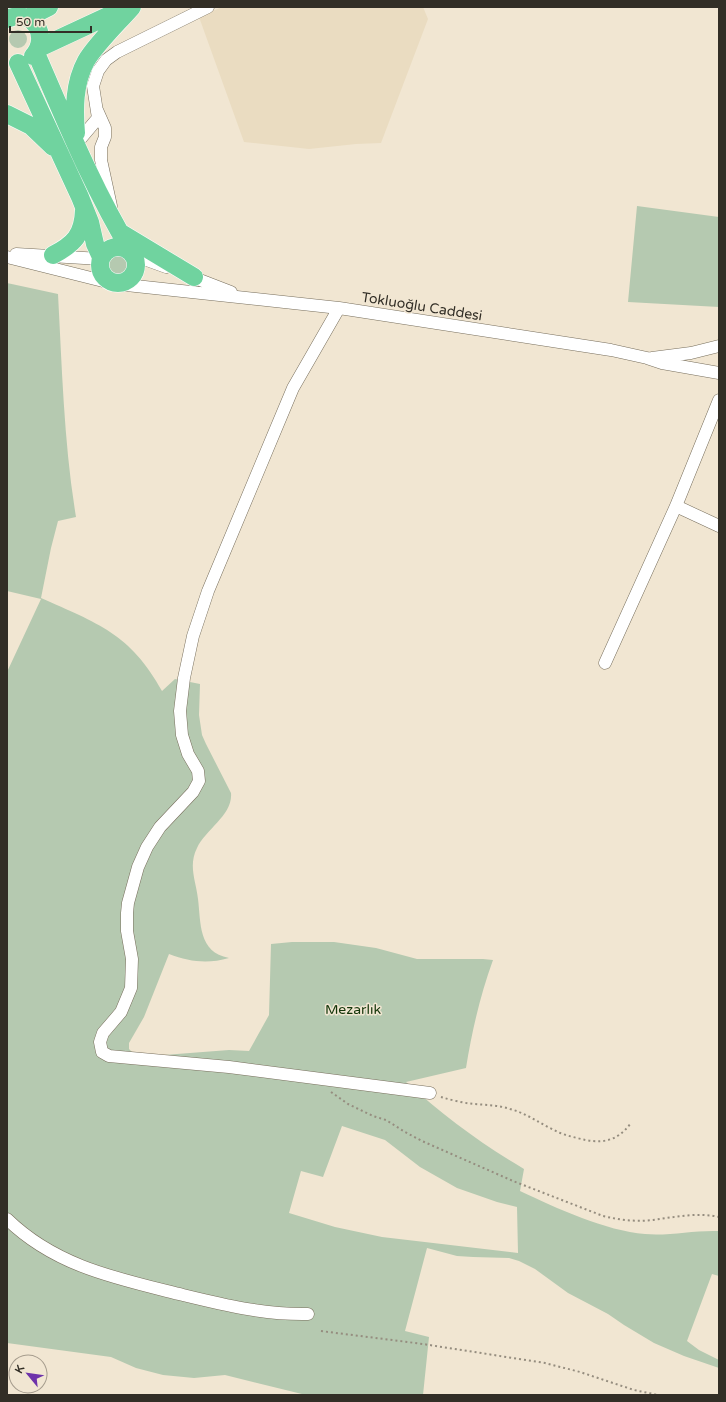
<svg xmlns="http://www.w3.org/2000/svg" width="726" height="1402" font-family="'Varela Round',sans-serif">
  <rect width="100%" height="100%" fill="#f1e6d2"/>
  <!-- built -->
  <path fill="#eadcc1" d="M222,7H423L428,19L381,143L356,144L309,149L244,142L199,17Z"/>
  <!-- green -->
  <path fill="#b5c9b0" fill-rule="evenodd" d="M9 39a9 9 0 1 1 18 0a9 9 0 1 1-18 0Z
    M637,206L719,217V307L628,302Z
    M104 266a14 14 0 1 1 28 0a14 14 0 1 1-28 0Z
    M7,283L58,294C62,368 64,444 76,517L58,521L51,548L41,598C97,623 131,634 162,691L175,679L200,684L199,715L202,735L206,744L231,793C233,815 206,829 197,848C188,866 196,881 198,899C201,923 198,952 229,958C208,964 190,962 169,954L144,1017L129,1043V1049L133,1053L151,1056L229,1050L249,1051L269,1015L271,944L292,942H334L376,948L417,959H483L493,960C480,996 472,1031 466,1068L406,1082C443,1115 481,1144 524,1169L520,1191C556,1208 606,1231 645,1234C670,1236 694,1230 719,1231V1276L712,1274L687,1341L699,1350L719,1360V1368L684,1356L654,1343L624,1325L608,1314L568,1293L535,1269L519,1261L509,1258L473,1257L457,1256L427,1248L405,1331L429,1337L423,1395H306L225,1375L194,1378L163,1375L136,1368L111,1357L7,1343V672L41,599L7,591ZM342,1126L385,1140L420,1167L457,1188L497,1202L517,1207L518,1253L382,1237L335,1227L289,1213L301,1171L323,1177Z"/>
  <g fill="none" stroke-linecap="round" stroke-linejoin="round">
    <defs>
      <path id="minor" d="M97,110L105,128V137L101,147V160L111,206
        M76,144L98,118L93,86L98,71L106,60L117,52L208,7
        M16,254L101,259
        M133,255L166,267
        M7,257L111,283
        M187,275L231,292
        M117,284L339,308L611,350L647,358L662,363L719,373
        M339,308L293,388L208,591L193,636L184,678L180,711L182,735L188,754L198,771L199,781L193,792L160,827L147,847L138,867L128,903L127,913V931L132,959L131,988L121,1012L103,1033L100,1042L102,1052L109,1056L229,1067L430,1093
        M652,358L691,353L719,346
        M676,506L719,526
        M605,663L676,506L719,400
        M7,1219C56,1267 119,1279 183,1295C224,1305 265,1315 308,1314"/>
      <path id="highway" d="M27,18L49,7
        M7,19C32,7 51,36 33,56
        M39,48L127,7
        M36,53C65,120 94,191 132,253
        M18,63L80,197L90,222L95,244L101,257
        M7,114L31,126L53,147
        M76,133C74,109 74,83 86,61C96,44 119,22 132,7
        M121,233L194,277
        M100 265a18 18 0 1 1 36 0a18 18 0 1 1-36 0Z
        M53,255C74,244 83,235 84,210"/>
    </defs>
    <!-- minor casing -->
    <use href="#minor" stroke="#786f5d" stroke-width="13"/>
    <!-- highway casing -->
    <use href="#highway" stroke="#fff" stroke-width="19"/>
    <!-- path -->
    <path stroke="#958d7f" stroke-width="2" stroke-dasharray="2 3" stroke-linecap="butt" d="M331,1092L348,1104L373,1116L386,1120L405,1132L422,1141L513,1181L603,1216C620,1220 636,1222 653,1220C675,1217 698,1212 719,1217
      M441,1097C451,1100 463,1103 474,1104C486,1105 498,1105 510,1109C526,1113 539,1123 554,1130C561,1134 569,1136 577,1138C600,1144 616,1143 631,1123
      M321,1331L423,1344L545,1363L580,1372L634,1390L658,1395"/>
    <!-- minor -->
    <use href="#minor" stroke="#fff" stroke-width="12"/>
    <!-- highway -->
    <use href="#highway" stroke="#70d39f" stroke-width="18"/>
  </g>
  <g text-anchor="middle" stroke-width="3" stroke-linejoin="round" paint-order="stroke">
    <!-- street labels -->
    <g font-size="14" fill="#322e26" stroke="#f1e6d2">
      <text transform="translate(422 306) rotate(9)" y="5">Tokluoğlu Caddesi</text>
    </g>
    <!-- park labels -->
    <g font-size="14" fill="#133509" stroke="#f1e6d2">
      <text x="353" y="1014">Mezarlık</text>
    </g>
  </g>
  <!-- border -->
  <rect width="726" height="1402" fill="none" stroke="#322e26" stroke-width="16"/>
  <!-- north arrow -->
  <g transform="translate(28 1374) rotate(299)"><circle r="19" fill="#f1e6d2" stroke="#a59c8d"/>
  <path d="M0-3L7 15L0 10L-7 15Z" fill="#6e33aa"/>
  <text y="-6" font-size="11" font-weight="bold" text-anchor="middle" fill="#322e26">K</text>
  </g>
  <!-- scale -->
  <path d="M10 26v6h81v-6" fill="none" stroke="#322e26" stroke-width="2"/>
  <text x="16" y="26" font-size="12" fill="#322e26" stroke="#f1e6d2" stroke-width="3" paint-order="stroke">50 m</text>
</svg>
